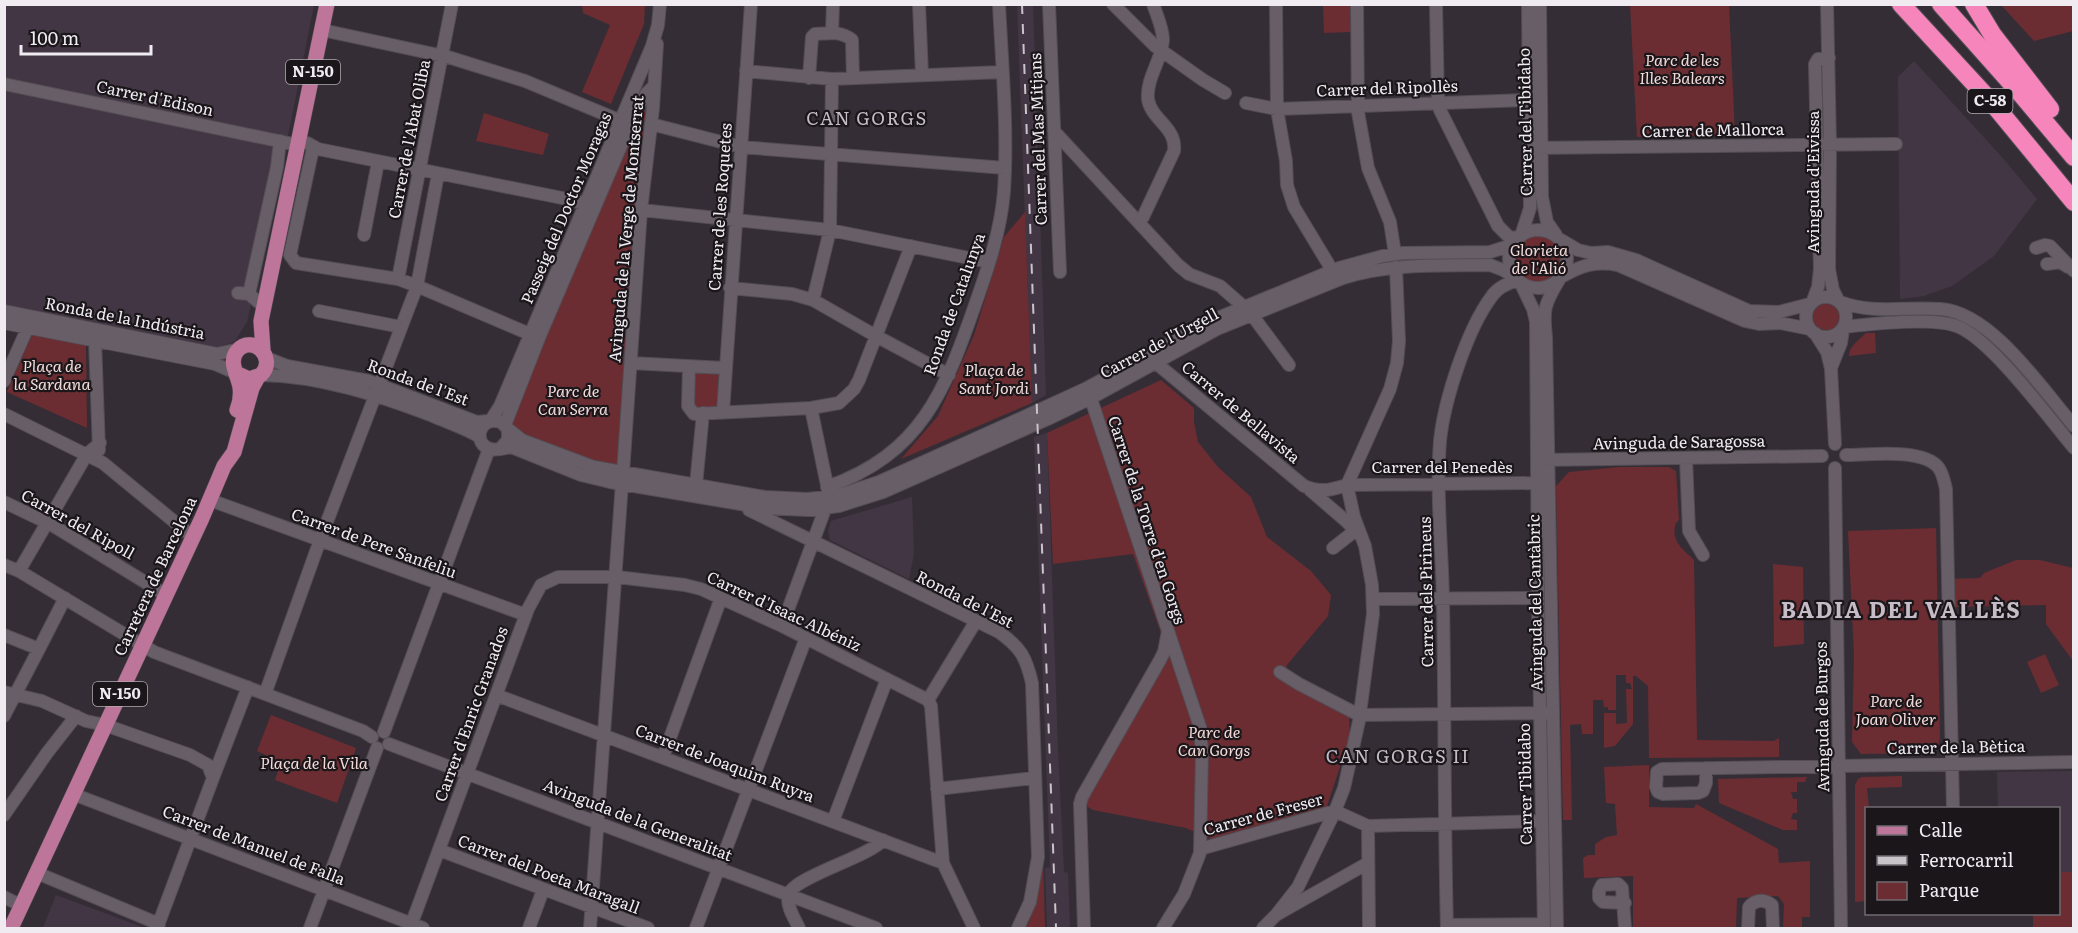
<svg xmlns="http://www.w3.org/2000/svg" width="2078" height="933" font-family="Literata,serif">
  <rect width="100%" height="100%" fill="#352d36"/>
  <!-- built -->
  <path fill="#433644" d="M4,5H314L291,121L247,322L235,341L217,348L5,310Z
    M1017,5H1033L1046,395L1032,403Z
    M1914,61L2001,156L2037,199L1994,256L1952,286L1924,296L1900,299L1898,77Z
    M1047,433L1058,750L1064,872L1068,873L1070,928H1047L1045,868L1050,867L1034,437Z
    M912,497L914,554L909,579L830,540L828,531L831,521Z
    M2073,771V872H2062V881H2058V808H1998L1997,772Z
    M56,895L145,928H43Z"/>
  <!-- green -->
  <path fill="#6b2d31" d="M582,5H645L644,24L611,104L582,92L610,25L583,13Z
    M1323,5H1350L1351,32L1324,33Z
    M1630,5H1729L1735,135L1637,137Z
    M2001,5H2073V31L2034,41Z
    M641,109H646L649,116L618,467C585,460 533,445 510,422Z
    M484,113L549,134L543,155L476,141Z
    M1025,212L1032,403L901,459L938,416L974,335L1004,237Z
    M1515 259a24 24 0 1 1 48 0a24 24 0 1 1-48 0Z
    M1813 317a13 13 0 1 1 26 0a13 13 0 1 1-26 0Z
    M1866,333H1875L1876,353L1849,356C1849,346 1859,340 1866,333Z
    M32,335L86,345L87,428L7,392Z
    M694,370L719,372L718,409L695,408L692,404Z
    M1161,380L1194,408V422L1198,442L1218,467L1251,497L1267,537L1311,571L1331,595L1328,616L1287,665L1283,681L1349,715L1350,737L1327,806L1211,839L1186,828L1093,810L1076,800L1155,662L1162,636L1133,554L1053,564L1047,433Z
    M1620,467H1669L1676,471L1679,520L1676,523C1670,540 1682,549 1694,560L1697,740L1774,741L1779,738V757L1649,758L1648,686L1636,676H1633V724L1615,746L1604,748V713H1616V724L1627,723L1626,689H1632L1630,683H1626V675H1616V710H1608V707H1604L1603,700H1593V734H1582L1581,724L1570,725L1572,820H1563L1556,486L1569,472Z
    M1936,528L1940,737L1938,748L1931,753L1861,754L1852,742L1854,655L1848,531Z
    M2016,560H2040L2073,568V661L2046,624V605L1949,607L1948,579L1980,578L1984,573Z
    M1773,564L1803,567L1804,644L1774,647Z
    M2045,654L2059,685L2041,693L2027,662Z
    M271,715L356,748L337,803L275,780L281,762L257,751Z
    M1649,765V807L1694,808L1696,804L1778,849L1779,863L1810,861V917H1802V928H1783L1784,904L1778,896L1737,898L1736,928H1633V876L1584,878L1583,858L1588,855H1595V844L1606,837L1617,835L1615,804L1606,803L1604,767Z
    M1902,776V787L1867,788L1869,808H1866V901L1855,902V785L1858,779L1862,777Z
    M1807,777L1805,782H1797V792H1791L1793,799H1797V813H1793L1791,819L1797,820V830H1783L1719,803L1718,779Z
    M1043,850L1045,928H1025L1029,922Z
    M2061,872H2073V928H2033V914H2058L2059,880H2061Z"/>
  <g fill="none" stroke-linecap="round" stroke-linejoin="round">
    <defs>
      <path id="minor" d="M919,4L922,75
        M1049,4L1060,272
        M1113,4L1155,46L1203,80L1225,93
        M1276,4L1277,109L1286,161L1287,185L1294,207L1329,265L1330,271
        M1357,4L1358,112L1368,168L1390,222L1395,254
        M1436,4L1438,103L1440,110L1498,226L1509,237L1518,238
        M1540,4L1542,197L1547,222L1556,235
        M1827,4L1830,145L1829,269L1833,290L1838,300
        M322,30L448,57L525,81L621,121
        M832,33L833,4
        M746,71L832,79L1002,72
        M809,78L812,37L815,34C828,33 842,31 852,40L853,78
        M4,84L298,145
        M1246,103L1277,109L1529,100
        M651,124L741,147L1005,168
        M1054,131L1178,265L1189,274L1220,286L1244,307
        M307,143L318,149L572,200L590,206
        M313,148L290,255L296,263L398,279L417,286L539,338
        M1530,148L1896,144
        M641,210L830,230L989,262
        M1139,222L1143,217L1174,151C1177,127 1151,120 1148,99C1146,78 1162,60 1163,40C1163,28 1157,16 1153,4
        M1509 259a29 29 0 1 1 58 0a29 29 0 1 1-58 0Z
        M364,235L378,162
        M1521,236L1530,208L1528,4
        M1561,240L1578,250L1591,253L1608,252L1636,260L1749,311L1779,312L1810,304
        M2036,248L2045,245L2050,246L2074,271
        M2047,264L2060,262L2068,267
        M1563,276C1582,265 1596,261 1618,265L1745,321L1759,324L1780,323L1810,329
        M398,279L452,4
        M1520,282L1533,309L1536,322L1538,598L1544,928
        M730,288L792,294L813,300L876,336L949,375
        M238,293L249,294L264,307
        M249,294L277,167L280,141
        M1806 317a20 20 0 1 1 40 0a20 20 0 1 1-40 0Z
        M813,300L830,230L832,79
        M1840,302C1876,315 1905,306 1941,309C1992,313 2042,389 2074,426
        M1812,303L1818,287L1820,269L1815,64L1818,59L1829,58
        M4,311L217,354L239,349
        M319,311L401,327
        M1252,315L1289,365
        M4,323L215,364L236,373
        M1844,327C1870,324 1937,317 1959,327C1993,342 2048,417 2074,448
        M1815,333L1827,352L1831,369L1835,444
        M95,340L99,450
        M267,358L287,366L369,381L477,422L488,421
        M631,363L724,368
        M1156,363L1304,486C1321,493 1330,490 1347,485L1537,483
        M689,367L688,406L694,414L811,408L839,403L854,389L859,380L911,246
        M1831,368L1841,343L1843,329
        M261,375C320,376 378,395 433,416C449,423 465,428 480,437
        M4,381L28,327
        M1089,393L1200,727L1202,753L1200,853L1184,894L1163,928
        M723,412L751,4
        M4,414L103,463L193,537
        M491,420L500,406L652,46L658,25L660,4
        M505,425L539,338L635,113L646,94L654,86
        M508,429L522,440L594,467L765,497L807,499L837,496L879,482L1024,417L1087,388L1213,320L1339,268L1383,256L1403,253L1490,252L1509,246L1515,241
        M500,449L508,440V429L501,422C478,415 472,445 491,449C497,451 505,448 511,447L581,475L610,482L764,508L808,510L839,506L883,492L1052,417L1091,398L1217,329L1343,278C1391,263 1440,266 1490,265L1503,270L1517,278
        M1846,455C1869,455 1922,448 1938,467C1943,473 1944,481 1946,489L1953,808
        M1686,458L1689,531L1703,555
        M1541,460L1822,456
        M1835,468L1841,928
        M623,473L641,210L653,108L657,44
        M696,485L703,413
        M827,487C921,454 945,391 975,305C988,268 1001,230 1004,191C1008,129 1002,66 999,4
        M1310,490L1346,521L1357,532
        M210,500L526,615
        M4,502L52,525L166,595
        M749,510L999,632C1021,648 1026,657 1032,683L1038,857L1030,902L1018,928
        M1333,548L1356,530
        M4,565L19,571L154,652L363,731L372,737
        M19,571L87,454L100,443
        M1373,599L1538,598
        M782,626L828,501V490L811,408
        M4,635L39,649L4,716
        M39,649L65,598
        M1280,672L1299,684L1359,715L1549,713
        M4,692L42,701L86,721L105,725L190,755L208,765L213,778L157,928
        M265,694L320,540L417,286L438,174
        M496,695L943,863
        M928,700L931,706L943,863L974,928
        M928,700L976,621
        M384,732L489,449
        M389,744L876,928
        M663,757L721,598
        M1706,768V783L1703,791L1698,793L1663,794L1658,792L1656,787L1657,772L1662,769L2074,762
        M213,778L248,687
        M937,789L1034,778
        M73,794L423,928
        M1335,811L1368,826L1542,821
        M4,815L47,753L76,716
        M833,821L887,679
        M1368,826L1369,928
        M1200,849L1335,811
        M439,850L648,928
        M37,873L159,924
        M4,897L14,902
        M1625,903L1603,902L1599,898V891L1602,885L1618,884L1622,888L1625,928
        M1276,915L1298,887L1335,811L1344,788L1359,721L1373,614L1372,585L1365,546L1354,517L1347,485L1390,389L1397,363L1399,341L1396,267
        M1447,925L1544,924
        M310,928L377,748
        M410,928L528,609L541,585L558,577H617L685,585L701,589L782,626L928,700
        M529,928L543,890
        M590,928L622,483
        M696,928L806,638
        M799,928C795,919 787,908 788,897C788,878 868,858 883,840
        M1084,928L1080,804L1082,797L1160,660L1164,652L1168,631
        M1263,928L1276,915L1368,863
        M1447,928C1444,819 1445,710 1443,601C1442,548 1436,494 1440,441C1444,401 1467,329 1492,296C1498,287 1508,283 1518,280
        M1557,928L1546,337C1543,309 1544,305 1559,280
        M1748,928L1749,907C1756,899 1764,899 1772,905L1773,928"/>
      <path id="major" d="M263,350L261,321L327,4
        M236,373L249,379L261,375C278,358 252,333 237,351C228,362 238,375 240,387C241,395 240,403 237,410
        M11,928L202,518L224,466L234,452L252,388L258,377"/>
      <path id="highway" d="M1901,4L1995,106L2074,202
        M1941,4L2022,95L2074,157
        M1974,4L1992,34L2050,109"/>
    </defs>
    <!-- minor casing -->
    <use href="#minor" stroke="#534d54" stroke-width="14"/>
    <!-- major casing -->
    <use href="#major" stroke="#534d54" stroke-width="16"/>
    <!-- highway casing -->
    <use href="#highway" stroke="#534d54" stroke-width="20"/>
    <!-- minor -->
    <use href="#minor" stroke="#685e68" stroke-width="12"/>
    <!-- major -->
    <use href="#major" stroke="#bd7599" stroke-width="15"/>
    <!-- highway -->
    <use href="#highway" stroke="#f585ba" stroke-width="18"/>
    <!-- rail -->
    <path stroke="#c9c3ca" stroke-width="2" stroke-dasharray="10 10" stroke-linecap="butt" d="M1022,4L1056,928"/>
  </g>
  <g text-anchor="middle" stroke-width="4.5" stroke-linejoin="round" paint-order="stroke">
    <!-- shield labels -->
    <g fill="#1a161a" stroke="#b0abb0" stroke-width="1.5">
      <rect x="286" y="60" width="54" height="24" rx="4.5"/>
      <rect x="1967.5" y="89" width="45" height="24" rx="4.5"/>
      <rect x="93" y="682" width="54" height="24" rx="4.5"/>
    </g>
    <g font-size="15" font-weight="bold" fill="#f0ebf1">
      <text x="313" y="77">N-150</text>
      <text x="1990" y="106">C-58</text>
      <text x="120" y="699">N-150</text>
    </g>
    <!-- park labels -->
    <g font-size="16" font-style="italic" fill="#f3dad9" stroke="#1a161a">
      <text x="1682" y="66">Parc de les<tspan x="1682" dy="18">Illes Balears</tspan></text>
      <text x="1539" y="256">Glorieta<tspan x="1539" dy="18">de l'Alió</tspan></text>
      <text x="52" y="372">Plaça de<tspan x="52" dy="18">la Sardana</tspan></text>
      <text x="994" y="376">Plaça de<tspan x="994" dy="18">Sant Jordi</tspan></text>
      <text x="573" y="397">Parc de<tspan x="573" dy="18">Can Serra</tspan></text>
      <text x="1896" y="707">Parc de<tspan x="1896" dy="18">Joan Oliver</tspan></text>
      <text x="1214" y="738">Parc de<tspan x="1214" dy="18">Can Gorgs</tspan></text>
      <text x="314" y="769">Plaça de la Vila</text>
    </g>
    <!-- street labels -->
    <g font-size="16" fill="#f0ebf1" stroke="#1a161a">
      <text transform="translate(1387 88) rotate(-2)" y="6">Carrer del Ripollès</text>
      <text transform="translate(155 98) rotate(12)" y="6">Carrer d'Edison</text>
      <text transform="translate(1525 122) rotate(-91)" y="6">Carrer del Tibidabo</text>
      <text transform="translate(1713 130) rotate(-1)" y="6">Carrer de Mallorca</text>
      <text transform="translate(409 139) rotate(-79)" y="6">Carrer de l'Abat Oliba</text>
      <text transform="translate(1038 139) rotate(-92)" y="6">Carrer del Mas Mitjans</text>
      <text transform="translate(1813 182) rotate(-90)" y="6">Avinguda d'Eivissa</text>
      <text transform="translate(720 207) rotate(-86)" y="6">Carrer de les Roquetes</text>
      <text transform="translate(566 208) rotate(-67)" y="6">Passeig del Doctor Moragas</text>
      <text transform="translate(626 229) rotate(-85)" y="6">Avinguda de la Verge de Montserrat</text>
      <text transform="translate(954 304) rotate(-70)" y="6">Ronda de Catalunya</text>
      <text transform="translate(125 318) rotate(11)" y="6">Ronda de la Indústria</text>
      <text transform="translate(1159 343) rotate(-28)" y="6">Carrer de l'Urgell</text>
      <text transform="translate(418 382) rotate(20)" y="6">Ronda de l'Est</text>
      <text transform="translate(1241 412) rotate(40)" y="6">Carrer de Bellavista</text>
      <text transform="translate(1679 442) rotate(-1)" y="6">Avinguda de Saragossa</text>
      <text x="1442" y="473">Carrer del Penedès</text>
      <text transform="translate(1147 520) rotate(72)" y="6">Carrer de la Torre d'en Gorgs</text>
      <text transform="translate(78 524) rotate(29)" y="6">Carrer del Ripoll</text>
      <text transform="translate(374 543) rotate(20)" y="6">Carrer de Pere Sanfeliu</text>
      <text transform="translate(155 576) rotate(-65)" y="6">Carretera de Barcelona</text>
      <text transform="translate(1426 592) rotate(-91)" y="6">Carrer dels Pirineus</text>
      <text transform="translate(965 599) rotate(27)" y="6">Ronda de l'Est</text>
      <text transform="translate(1535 603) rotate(-91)" y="6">Avinguda del Cantàbric</text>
      <text transform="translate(784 611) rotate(25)" y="6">Carrer d'Isaac Albéniz</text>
      <text transform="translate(471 714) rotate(-70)" y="6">Carrer d'Enric Granados</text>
      <text transform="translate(1822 717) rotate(-91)" y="6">Avinguda de Burgos</text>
      <text transform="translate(1956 747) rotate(-1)" y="6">Carrer de la Bètica</text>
      <text transform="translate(725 763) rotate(21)" y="6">Carrer de Joaquim Ruyra</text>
      <text transform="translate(1525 784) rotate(-91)" y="6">Carrer Tibidabo</text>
      <text transform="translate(1263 814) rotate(-15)" y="6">Carrer de Freser</text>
      <text transform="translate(638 820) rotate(21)" y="6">Avinguda de la Generalitat</text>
      <text transform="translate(254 845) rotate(21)" y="6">Carrer de Manuel de Falla</text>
      <text transform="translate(549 874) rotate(21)" y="6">Carrer del Poeta Maragall</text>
    </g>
    <!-- neighbourhood labels -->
    <g font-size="18" letter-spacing="1.5" fill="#c6bcc7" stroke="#1a161a">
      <text x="867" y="125">CAN GORGS</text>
      <text x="1398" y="763">CAN GORGS II</text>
    </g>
    <!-- district labels -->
    <g font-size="22" font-weight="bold" letter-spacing="1.5" fill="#c6bcc7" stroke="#1a161a">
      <text x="1901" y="618">BADIA DEL VALLÈS</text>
    </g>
  </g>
  <!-- border -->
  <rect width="2078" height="933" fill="none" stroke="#f0ebf1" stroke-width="12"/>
  <!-- legend -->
  <rect x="1865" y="807" width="195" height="108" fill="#1a161a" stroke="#706b70" stroke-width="1.5"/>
  <rect x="1877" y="826" width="30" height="9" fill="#bd7599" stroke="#706b70" stroke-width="1.5"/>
  <text x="1919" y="837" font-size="18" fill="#f0ebf1">Calle</text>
  <rect x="1877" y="856" width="30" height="9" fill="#c9c3ca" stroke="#706b70" stroke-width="1.5"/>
  <text x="1919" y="867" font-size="18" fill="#f0ebf1">Ferrocarril</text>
  <rect x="1877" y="882" width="30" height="18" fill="#6b2d31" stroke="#706b70" stroke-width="1.5"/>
  <text x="1919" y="897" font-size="18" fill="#f0ebf1">Parque</text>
  <!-- scale -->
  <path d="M21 45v9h130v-9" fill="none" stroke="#f0ebf1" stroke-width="3"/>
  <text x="30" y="45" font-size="18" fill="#f0ebf1" stroke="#1a161a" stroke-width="4.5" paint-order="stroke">100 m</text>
</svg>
